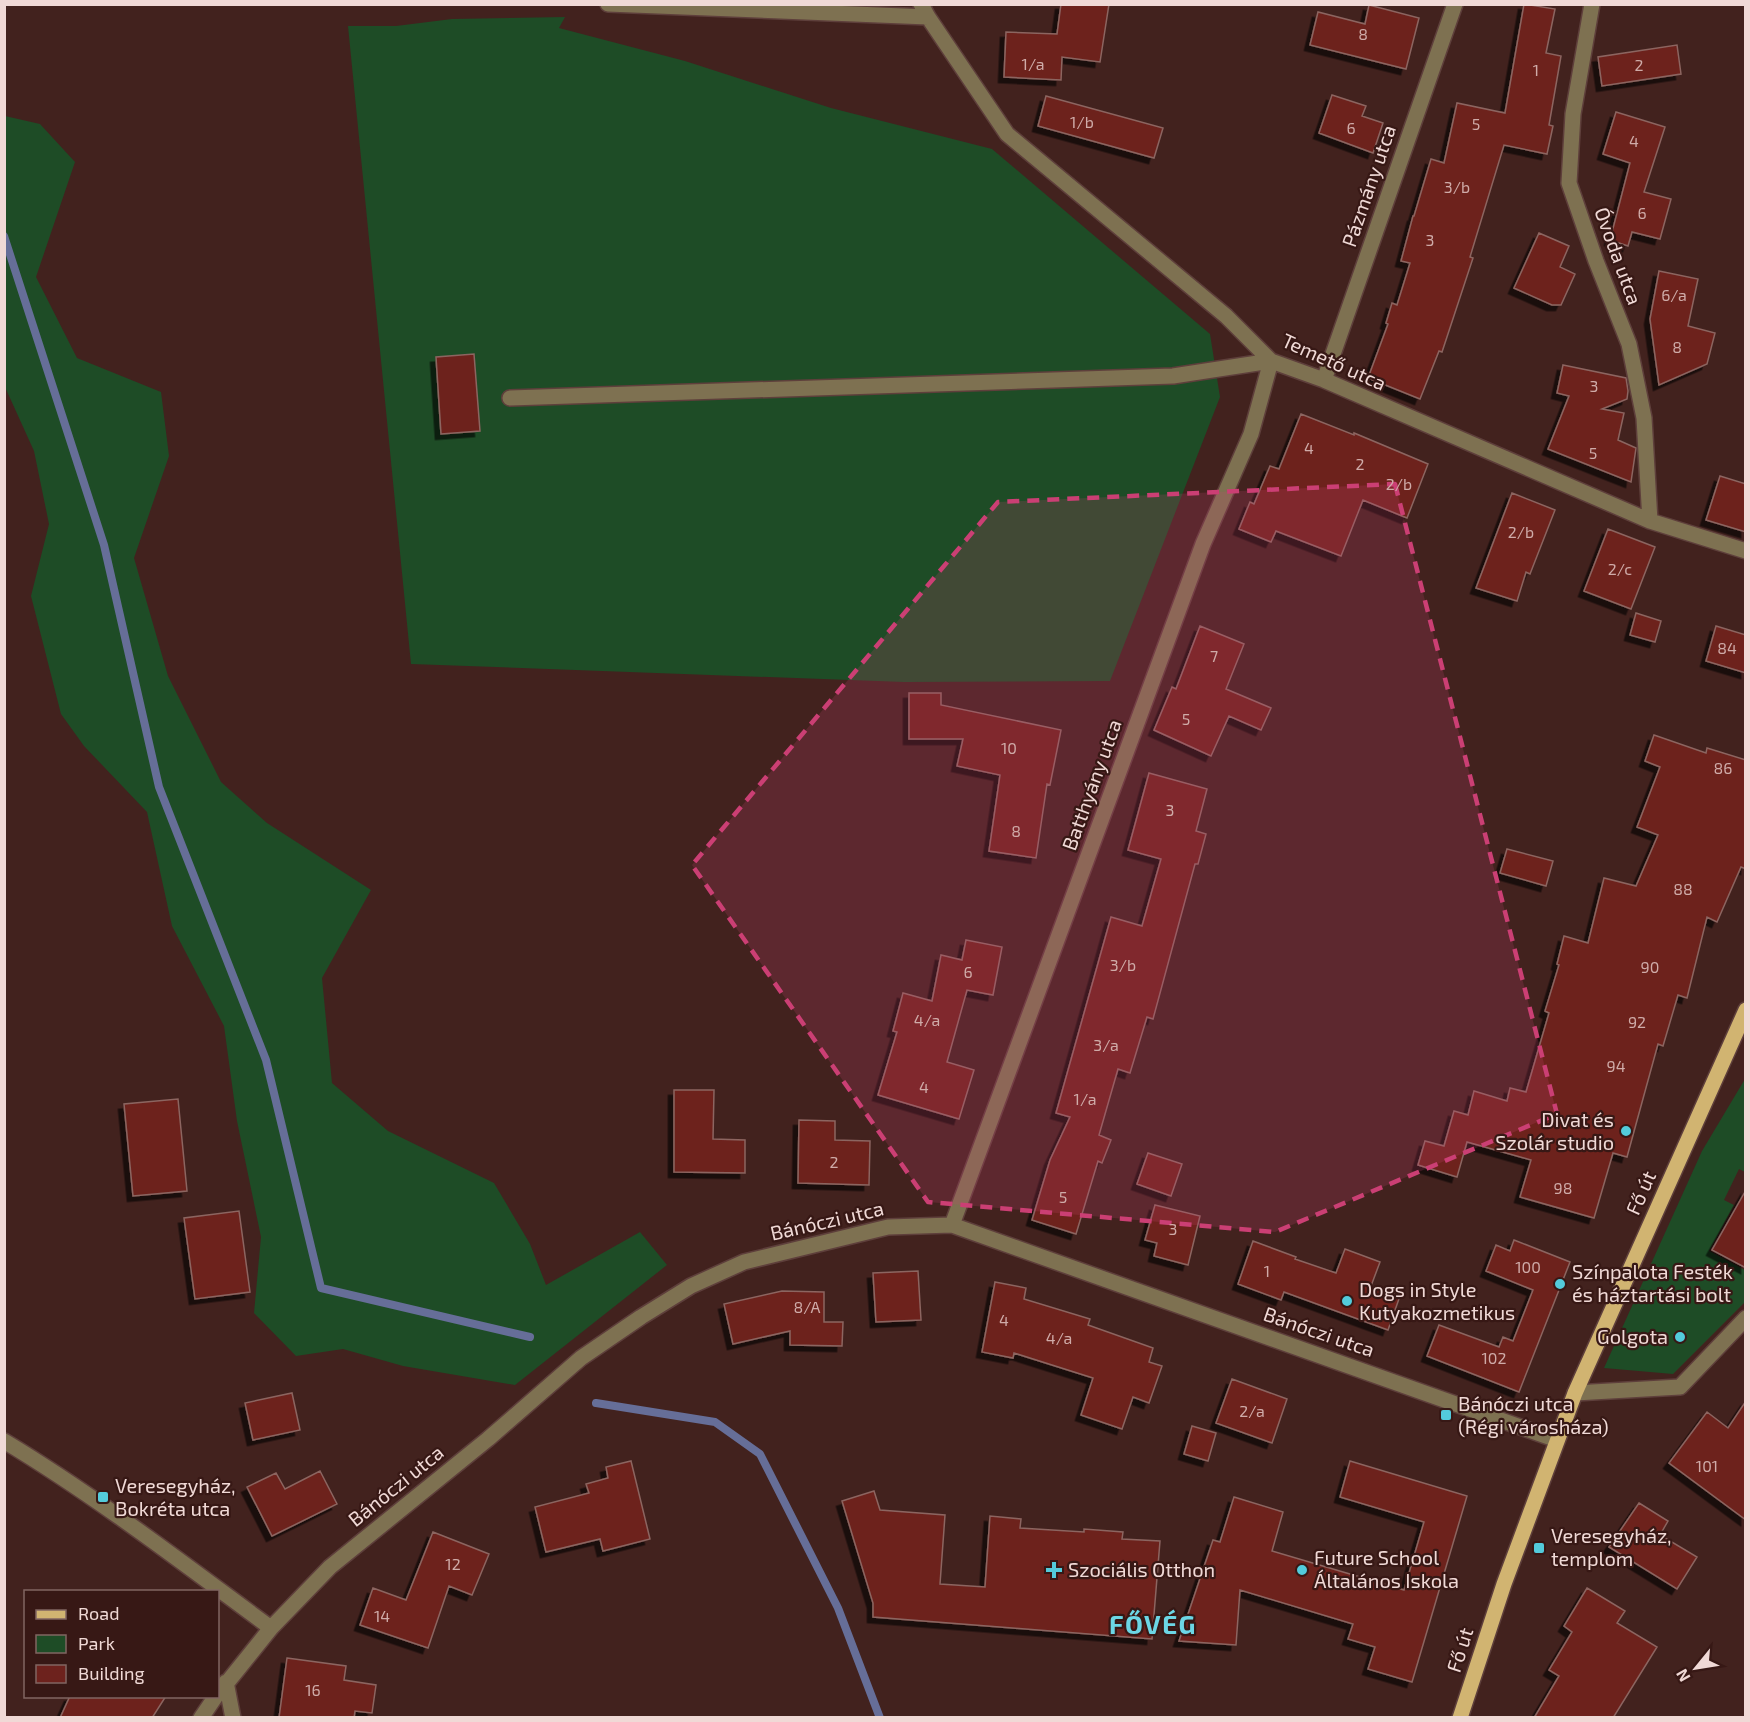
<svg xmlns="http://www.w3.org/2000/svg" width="1750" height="1722" font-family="'Exo 2',sans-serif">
  <defs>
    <filter id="shadow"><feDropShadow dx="-5.5" dy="5.5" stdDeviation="0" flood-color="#0009"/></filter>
  </defs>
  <rect width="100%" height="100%" fill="#42221e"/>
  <!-- green -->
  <path fill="#1e4c26" d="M565,17L559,28L685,61L831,108L992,149L1210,334L1220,397L1110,681L904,682L411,664L348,26H396L452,19Z
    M5,116L40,124L75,162L36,277L77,358L161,392L169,456L134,558L168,676L221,782L267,823L371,890L322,978L332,1083L388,1131L494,1183L530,1244L546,1285L640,1232L667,1265L515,1385L403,1366L343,1349L296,1356L254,1313L261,1237L237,1121L224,1026L172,926L147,812L84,746L61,714L31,596L49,524L34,451L5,387Z
    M1745,1079V1172L1739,1169L1724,1200L1734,1205L1709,1251L1745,1270V1302L1673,1374L1604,1368L1702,1151Z"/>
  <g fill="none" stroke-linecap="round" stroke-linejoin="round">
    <!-- stream -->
    <path stroke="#666e98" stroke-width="8" d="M4,236L104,545L159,787L266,1060L321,1288L530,1337
      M596,1403L715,1422L760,1454L838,1608L880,1718"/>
  </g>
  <!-- building -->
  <path fill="#6d221d" stroke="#8c6560" stroke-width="1.5" filter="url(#shadow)" d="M1061,4H1109L1100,62L1062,57L1061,80L1004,77L1006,32L1057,34Z
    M1524,4L1555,9L1546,53L1561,56L1549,125L1553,126L1547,154L1504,145L1470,257L1473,258L1442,352L1439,351L1420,399L1368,378L1388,324L1386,323L1392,303L1397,305L1410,263L1401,261L1413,216H1414L1431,159L1444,163L1457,103L1505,113Z
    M1369,5L1419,18L1406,69L1310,45L1318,12L1365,24Z
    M1677,45L1681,74L1602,86L1598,57Z
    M1332,95L1366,106L1362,116L1383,123L1373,153L1319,133Z
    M1046,96L1163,128L1154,158L1038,126Z
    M1616,112L1665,127L1644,192L1671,199L1660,239L1632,232L1628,246L1610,240L1630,163L1603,154Z
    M1539,233L1569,246L1560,267L1575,274L1561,305H1552L1514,288Z
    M1659,271L1698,279L1688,326L1715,333L1707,364L1659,385L1650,319Z
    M474,354L480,431L441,434L436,357Z
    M1563,365L1626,378L1628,391L1627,399L1602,409L1624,413L1618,440L1636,448L1631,482L1548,449L1569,396L1557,393Z
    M1301,414L1354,435V433L1428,464L1407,518L1363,500L1341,556L1276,531L1271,542L1239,529L1250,502L1254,504L1270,466L1279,469Z
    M1720,476L1746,484V532L1706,520Z
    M1512,493L1555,510L1530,574L1526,572L1517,601L1476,588Z
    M1608,529L1655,547L1631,609L1584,591Z
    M1636,613L1661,621L1655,642L1630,635Z
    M1200,626L1244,644L1226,689L1271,708L1261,730L1229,716L1211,756L1154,730L1172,687L1176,689Z
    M1716,626L1746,635V673L1706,661Z
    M909,693H941V705L1061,730L1050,785L1047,784L1036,858L989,851L1000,775L957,766L963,739H909Z
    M1654,735L1706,753L1707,748L1746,760V869L1741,867L1717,922L1707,917L1687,998L1678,995L1663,1046L1658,1044L1627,1157L1613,1153L1594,1218L1520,1197L1531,1160L1467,1142L1457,1177L1418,1165L1425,1141L1444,1146L1454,1111L1468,1115L1474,1091L1507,1101L1510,1088L1526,1092L1549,1013L1545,1011L1559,965L1557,964L1564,936L1588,943L1604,878L1636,886L1658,835L1637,827L1660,767L1645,761Z
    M1149,773L1207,789L1196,831L1206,834L1198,864H1195L1153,1019L1147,1017L1130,1073L1118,1069L1099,1135L1111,1140L1102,1163L1098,1161L1076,1234L1032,1220L1050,1160L1070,1117L1056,1113L1111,917L1142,926L1161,859L1128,850Z
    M1507,849L1553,861L1546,886L1500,873Z
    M966,940L1002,947L993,995L967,990L947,1062L974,1070L959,1119L878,1095L897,1032L893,1031L903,993L932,1001L941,955L962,960Z
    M674,1090H714L713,1139L745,1140V1173L674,1172Z
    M178,1099L187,1191L133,1196L124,1104Z
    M799,1120L835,1121V1140L870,1141L869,1185L798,1183Z
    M1148,1153L1182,1164L1171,1196L1137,1184Z
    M1746,1190V1268L1712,1250Z
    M1155,1205L1200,1216L1188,1265L1154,1256L1157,1243L1145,1240Z
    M239,1211L250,1292L195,1299L184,1218Z
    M1514,1240L1570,1262L1519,1392L1427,1356L1439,1325L1499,1347L1503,1337L1513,1341L1533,1290L1486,1271L1496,1245L1510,1251Z
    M1253,1241L1296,1257L1295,1259L1336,1273L1345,1249L1380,1262L1371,1286L1400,1296L1388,1330L1284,1292L1281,1300L1238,1284Z
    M918,1271L921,1320L876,1322L873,1273Z
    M995,1282L1026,1288L1024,1299L1090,1319L1088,1325L1153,1348L1149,1362L1162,1366L1149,1403L1133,1397L1122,1429L1081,1415L1093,1378L1014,1353L1013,1358L982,1352Z
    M782,1291L824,1292V1322H843L842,1346L790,1345V1331L733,1344L724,1304Z
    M1232,1379L1287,1399L1272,1443L1216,1423Z
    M292,1393L300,1430L253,1440L245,1403Z
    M1746,1401V1520L1669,1463L1707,1412L1728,1428Z
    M1192,1426L1216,1433L1208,1461L1184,1454Z
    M631,1461L650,1539L603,1551L600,1539L546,1552L535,1507L589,1493L586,1484L608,1478L606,1467Z
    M1350,1461L1467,1496L1412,1682L1368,1669L1375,1647L1348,1639L1353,1624L1240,1590L1236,1645L1179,1641L1213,1540L1220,1542L1234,1497L1283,1512L1272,1551L1404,1590L1424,1522L1340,1497Z
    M320,1471L337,1504L272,1536L247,1487L276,1473L285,1489Z
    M874,1491L880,1510L945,1515L940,1584L985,1587L990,1516L1021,1519L1020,1528L1084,1532V1529L1123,1532L1122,1539L1160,1541L1152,1639L873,1617V1603L842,1501Z
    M1639,1503L1668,1521L1660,1535L1697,1557L1677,1589L1609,1547Z
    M433,1532L489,1554L472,1595L449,1586L428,1648L360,1625L373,1588L406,1600Z
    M1587,1588L1625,1611L1617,1623L1657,1647L1613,1718H1534L1559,1676L1549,1670L1572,1632L1564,1626Z
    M287,1658L346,1666L344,1680L376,1685L372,1713L355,1711L354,1718H279Z
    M70,1696H166L152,1718H60Z"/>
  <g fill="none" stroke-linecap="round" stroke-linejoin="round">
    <defs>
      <path id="minor" d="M608,4L928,17
        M921,4L928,17L1007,134L1226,316L1271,361L1324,380L1650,521L1746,551
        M1592,4L1573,114L1569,183L1596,261L1629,344L1644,418L1650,521
        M1324,380L1455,4
        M510,398L1173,376L1271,361
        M952,1225L1203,544L1251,434L1271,361
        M1575,1393L1680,1387L1746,1318
        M4,1441C97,1497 184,1564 271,1628
        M226,1682L233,1718
        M218,1694L271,1628L330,1567L488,1439L581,1358L641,1317L691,1286L744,1262L888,1227L952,1225L1557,1440
        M201,1718L216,1696"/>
      <path id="major" d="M1460,1718L1504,1584L1575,1393L1746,1010"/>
    </defs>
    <!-- minor casing -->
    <use href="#minor" stroke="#5e3f3b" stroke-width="18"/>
    <!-- major casing -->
    <use href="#major" stroke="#5e3f3b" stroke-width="18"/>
    <!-- minor -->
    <use href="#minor" stroke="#7e7151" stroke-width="15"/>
    <!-- major -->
    <use href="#major" stroke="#d1b471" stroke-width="15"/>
  </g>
  <!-- marked area -->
  <path fill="#cb3f74" fill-opacity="0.2" stroke="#cb3f74" stroke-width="4.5" stroke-dasharray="12 8" stroke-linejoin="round" d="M1395,484L1557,1114L1275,1232L928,1202L692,865L998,502Z"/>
  <!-- markers -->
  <g fill="#53cbdb" stroke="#371815" stroke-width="2">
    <circle cx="1626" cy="1131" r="6"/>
    <circle cx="1560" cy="1284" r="6"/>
    <circle cx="1347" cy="1301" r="6"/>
    <circle cx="1680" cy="1337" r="6"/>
    <rect x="1440" y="1409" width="12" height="12" rx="3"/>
    <rect x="97" y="1491" width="12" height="12" rx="3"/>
    <rect x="1533" y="1542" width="12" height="12" rx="3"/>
    <path d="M1051 1561h6v6h6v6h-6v6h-6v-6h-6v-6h6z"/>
    <circle cx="1302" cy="1570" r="6"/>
  </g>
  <g text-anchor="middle" stroke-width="4.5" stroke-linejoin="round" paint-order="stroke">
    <!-- number labels -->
    <g font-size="16" fill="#cfaba8">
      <text x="1363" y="40">8</text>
      <text x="1033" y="70">1/a</text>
      <text x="1639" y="71">2</text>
      <text x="1536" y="76">1</text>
      <text x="1082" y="128">1/b</text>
      <text x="1476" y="130">5</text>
      <text x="1351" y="134">6</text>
      <text x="1634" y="147">4</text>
      <text x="1457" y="193">3/b</text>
      <text x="1642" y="219">6</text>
      <text x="1430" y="246">3</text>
      <text x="1674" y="301">6/a</text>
      <text x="1677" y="353">8</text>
      <text x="1594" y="392">3</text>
      <text x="1309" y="454">4</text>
      <text x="1593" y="459">5</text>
      <text x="1360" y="470">2</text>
      <text x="1399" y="490">2/b</text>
      <text x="1521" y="538">2/b</text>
      <text x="1620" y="575">2/c</text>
      <text x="1727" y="654">84</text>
      <text x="1214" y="662">7</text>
      <text x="1186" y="725">5</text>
      <text x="1009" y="754">10</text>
      <text x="1723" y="774">86</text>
      <text x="1170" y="816">3</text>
      <text x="1016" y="837">8</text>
      <text x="1683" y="895">88</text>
      <text x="1123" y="971">3/b</text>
      <text x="1650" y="973">90</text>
      <text x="968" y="978">6</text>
      <text x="927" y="1026">4/a</text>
      <text x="1637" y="1028">92</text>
      <text x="1106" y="1051">3/a</text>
      <text x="1616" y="1072">94</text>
      <text x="924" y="1093">4</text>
      <text x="1085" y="1105">1/a</text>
      <text x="834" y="1168">2</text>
      <text x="1563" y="1194">98</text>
      <text x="1063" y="1203">5</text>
      <text x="1173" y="1235">3</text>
      <text x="1528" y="1273">100</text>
      <text x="1267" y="1277">1</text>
      <text x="807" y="1313">8/A</text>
      <text x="1004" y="1326">4</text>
      <text x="1059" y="1344">4/a</text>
      <text x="1494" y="1364">102</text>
      <text x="1252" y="1417">2/a</text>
      <text x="1707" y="1472">101</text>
      <text x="453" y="1570">12</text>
      <text x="382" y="1622">14</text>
      <text x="313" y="1696">16</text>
    </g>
    <!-- street labels -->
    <g font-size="20" fill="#f0d9d6" stroke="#371815">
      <text transform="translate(1369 186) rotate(-71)" y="7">Pázmány utca</text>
      <text transform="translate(1618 256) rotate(70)" y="7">Óvoda utca</text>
      <text transform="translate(1334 362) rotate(24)" y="7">Temető utca</text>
      <text transform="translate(1092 785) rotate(-70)" y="7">Batthyány utca</text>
      <text transform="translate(1641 1193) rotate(-66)" y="7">Fő út</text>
      <text transform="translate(827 1221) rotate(-13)" y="7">Bánóczi utca</text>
      <text transform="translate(1319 1332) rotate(19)" y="7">Bánóczi utca</text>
      <text transform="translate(396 1486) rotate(-39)" y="7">Bánóczi utca</text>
      <text transform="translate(1460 1650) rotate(-72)" y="7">Fő út</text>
    </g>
    <!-- poi labels -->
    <g font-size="20" fill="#f0d9d6" stroke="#371815" text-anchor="start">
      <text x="1614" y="1127" text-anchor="end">Divat és<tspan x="1614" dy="23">Szolár studio</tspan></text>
      <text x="1572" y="1279">Színpalota Festék<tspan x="1572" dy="23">és háztartási bolt</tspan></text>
      <text x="1359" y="1297">Dogs in Style<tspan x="1359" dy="23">Kutyakozmetikus</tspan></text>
      <text x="1668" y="1344" text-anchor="end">Golgota</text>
      <text x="1458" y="1411">Bánóczi utca<tspan x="1458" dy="23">(Régi városháza)</tspan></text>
      <text x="115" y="1493">Veresegyház,<tspan x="115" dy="23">Bokréta utca</tspan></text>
      <text x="1551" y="1543">Veresegyház,<tspan x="1551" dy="23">templom</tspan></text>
      <text x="1314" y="1565">Future School<tspan x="1314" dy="23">Általános Iskola</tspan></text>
      <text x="1068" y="1577">Szociális Otthon</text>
    </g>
    <!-- district labels -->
    <g font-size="26" font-weight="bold" letter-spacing="1.5" fill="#6cd6e5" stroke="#371815">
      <text x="1153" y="1634">FŐVÉG</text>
    </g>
  </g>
  <!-- border -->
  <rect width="1750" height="1722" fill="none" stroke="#f0d9d6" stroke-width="12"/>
  <!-- legend -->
  <rect x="24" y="1590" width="195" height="108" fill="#371815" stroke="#816562" stroke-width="1.5"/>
  <rect x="36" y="1610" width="30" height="9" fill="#d1b471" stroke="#816562" stroke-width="1.5"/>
  <text x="78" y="1620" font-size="18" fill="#f0d9d6">Road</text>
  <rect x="36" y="1635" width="30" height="18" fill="#1e4c26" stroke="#816562" stroke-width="1.5"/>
  <text x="78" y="1650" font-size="18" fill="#f0d9d6">Park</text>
  <rect x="36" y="1665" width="30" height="18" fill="#6d221d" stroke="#816562" stroke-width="1.5"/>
  <text x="78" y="1680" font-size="18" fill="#f0d9d6">Building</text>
  <!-- north arrow -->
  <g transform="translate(1696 1668) rotate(240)" stroke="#371815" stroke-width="4.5" paint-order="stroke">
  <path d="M0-4.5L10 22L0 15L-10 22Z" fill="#f0d9d6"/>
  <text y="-9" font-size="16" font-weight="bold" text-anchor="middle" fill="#f0d9d6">N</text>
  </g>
</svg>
